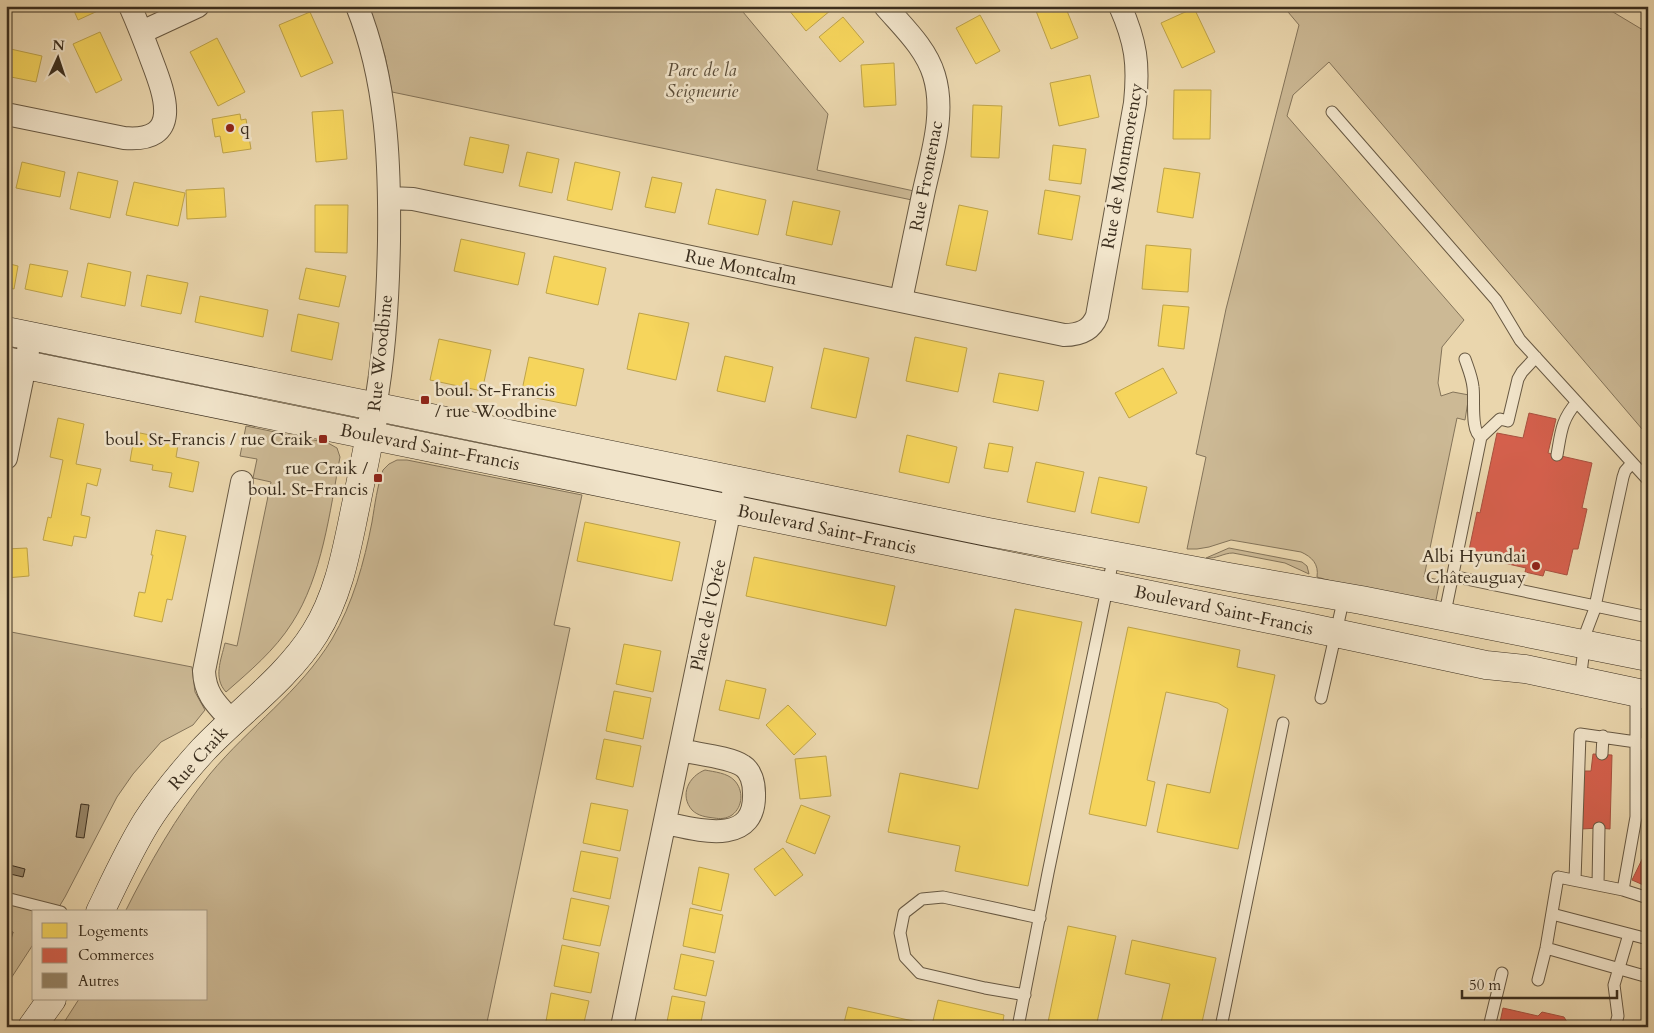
<svg xmlns="http://www.w3.org/2000/svg" width="1654" height="1033" font-family="Cardo,serif">
  <rect width="100%" height="100%" fill="#ead6ad"/>
  <filter id="stains"><feTurbulence type="fractalNoise" baseFrequency=".004" numOctaves="4"/><feColorMatrix values="0 0 0 0 .2 0 0 0 0 .09 0 0 0 0 .02 0 0 0 .5 -.17"/></filter>
  <radialGradient id="worn" r=".72"><stop offset=".6" stop-color="#630" stop-opacity="0"/><stop offset="1" stop-color="#630" stop-opacity=".3"/></radialGradient>
  <!-- green -->
  <path fill="#ccb995" stroke="#84745a" d="M369,6H738L828,114L817,170L914,191L912,200L392,92L385,56Z
    M1283,6H1603L1648,33V436L1329,62L1293,95L1287,116L1464,320L1442,347L1438,383L1441,396L1453,392L1469,395L1465,420L1457,418L1424,577L1440,580L1435,605L1330,585L1331,581L1317,577C1319,564 1312,557 1301,552L1231,540L1209,547L1197,549H1187L1206,457L1196,454L1226,309L1299,25Z
    M246,426L328,443L337,448L340,457C330,511 322,577 292,623C275,650 250,671 226,692C213,678 221,660 225,643L237,646L271,482L253,478L257,459L240,456Z
    M397,460H407L582,495L554,625L570,628L486,1027H61L79,999H206V912H125C149,864 176,816 210,774C249,727 300,692 332,639C353,603 364,563 372,522C375,504 377,487 383,470L389,464Z
    M1229,548L1302,562L1307,566L1309,574L1285,563L1233,553C1223,553 1217,559 1206,558Z
    M6,631L192,667L195,692L205,710L193,725L161,742L133,774L117,797L65,897L56,912H34V943L6,986Z
    M705,770C715,772 727,773 734,780C744,790 743,807 732,815C726,819 720,819 714,818C706,817 698,816 692,810C679,795 689,776 705,770Z"/>
  <!-- homes -->
  <path fill="#f6d55c" stroke="#bea349" d="M72,6H101L102,9L78,20Z
    M791,6H828L831,10L806,31L788,9Z
    M1047,6H1065L1078,38L1051,49L1036,11Z
    M1194,8L1215,52L1182,68L1161,23Z
    M310,12L333,63L301,77L279,25Z
    M980,15L1000,51L976,64L956,28Z
    M843,17L864,42L840,62L819,37Z
    M100,32L122,80L96,93L73,44Z
    M217,38L245,92L218,106L190,52Z
    M6,48L42,56L36,82L6,76Z
    M894,63L896,105L864,107L861,65Z
    M1090,75L1099,117L1059,126L1050,83Z
    M1174,90H1211L1210,139H1173Z
    M973,105L1002,106L999,158L971,157Z
    M343,110L347,159L316,162L312,112Z
    M240,114L241,120L246,119L251,149L223,153L220,136L215,137L212,119Z
    M470,137L509,145L503,173L464,165Z
    M1053,145L1086,149L1081,184L1049,180Z
    M527,152L559,159L552,193L519,186Z
    M6,159L10,160L6,177Z
    M22,162L65,172L60,197L16,188Z
    M575,162L620,172L612,210L567,200Z
    M1164,168L1200,173L1193,218L1157,212Z
    M78,172L118,181L110,218L70,209Z
    M652,177L682,183L675,213L645,207Z
    M134,182L185,193L178,226L126,215Z
    M224,188L226,217L187,219L186,190Z
    M716,189L766,200L758,235L708,224Z
    M1045,190L1080,196L1072,240L1038,234Z
    M793,201L840,211L832,245L786,235Z
    M315,205H348L347,253L315,252Z
    M959,205L988,211L976,271L946,265Z
    M461,239L525,253L518,285L454,271Z
    M1146,245L1191,249L1188,292L1142,289Z
    M554,256L606,268L598,305L546,293Z
    M6,263L18,266L14,289L6,287Z
    M88,263L131,272L125,306L81,297Z
    M30,264L68,271L62,297L25,289Z
    M306,268L346,276L339,307L299,299Z
    M147,275L188,283L181,314L141,306Z
    M200,296L268,310L263,337L195,322Z
    M1163,305L1189,307L1184,349L1158,346Z
    M639,313L689,323L676,380L627,369Z
    M298,314L339,323L332,360L291,351Z
    M915,337L967,348L958,392L906,381Z
    M439,339L491,350L482,391L430,380Z
    M824,348L869,358L856,418L811,408Z
    M725,356L773,367L765,402L717,391Z
    M529,357L584,369L576,406L521,395Z
    M1163,368L1177,393L1129,418L1115,393Z
    M999,373L1044,381L1038,411L993,402Z
    M58,418L84,424L76,464L101,469L97,486L87,483L81,515L90,517L86,538L74,536L72,546L43,540L48,517L51,518L63,460L50,457Z
    M135,432L160,437L159,441L178,445L176,457L199,462L193,492L169,487L172,473L152,470L153,465L130,461Z
    M907,435L957,447L949,483L899,472Z
    M989,443L1013,447L1008,472L984,468Z
    M1036,462L1084,472L1075,512L1027,502Z
    M1099,477L1147,487L1139,523L1091,513Z
    M585,522L680,542L672,581L577,561Z
    M156,530L186,536L172,600L167,599L162,622L134,616L139,592L145,593L153,555H151Z
    M27,548L29,576L6,578V549Z
    M754,557L895,586L886,626L746,596Z
    M1015,609L1082,622L1028,886L955,871L960,846L888,832L900,773L978,789Z
    M1128,627L1240,650L1237,667L1275,675L1238,849L1157,832L1167,784L1210,793L1228,709L1218,703L1166,692L1147,780L1155,782L1146,826L1089,814Z
    M624,644L661,651L653,692L616,684Z
    M726,680L766,689L759,719L719,710Z
    M614,691L651,698L643,739L606,731Z
    M788,705L816,734L794,755L766,725Z
    M604,739L641,746L633,787L596,779Z
    M826,756L831,796L800,799L795,759Z
    M591,803L628,810L620,851L583,843Z
    M801,805L830,816L815,854L786,842Z
    M783,848L803,875L775,896L754,869Z
    M581,851L618,858L610,899L573,891Z
    M699,867L729,874L721,911L692,904Z
    M571,898L609,906L600,946L563,939Z
    M690,908L723,915L715,953L683,946Z
    M1068,926L1116,936L1096,1027H1047Z
    M1132,940L1216,958L1201,1027H1160L1170,984L1125,974Z
    M562,945L599,953L591,993L554,986Z
    M681,954L714,961L706,996L674,989Z
    M551,993L589,1001L583,1027H545Z
    M672,996L705,1002L700,1027H666Z
    M938,1000L1004,1015L1002,1027H843L848,1007L932,1025Z"/>
  <!-- shops -->
  <path fill="#d6604d" stroke="#a8513f" d="M1529,413L1556,419L1548,453L1592,463L1582,508L1587,509L1578,549H1573L1567,575L1545,570L1543,576L1525,572L1526,568L1468,555L1477,512L1480,513L1497,433L1523,438Z
    M1593,754L1612,755L1610,829L1599,828L1581,829L1582,771H1591Z
    M1648,847V887L1632,880Z
    M1503,1008L1538,1016L1542,1012L1564,1017L1567,1022L1588,1027H1499Z"/>
  <!-- building -->
  <path fill="#968568" stroke="#3b2e1e" d="M81,804L89,805L84,838L76,837Z
    M6,864L25,869L23,877L6,873Z
    M6,930L13,932L6,959Z"/>
  <g fill="none" stroke-linecap="round" stroke-linejoin="round">
    <defs>
      <path id="lane" d="M1332,112L1496,300L1520,340L1648,480
        M1465,359C1468,368 1472,377 1473,387C1475,399 1470,431 1481,437
        M1557,455C1561,433 1561,420 1577,402
        M1452,576L1648,617
        M1441,615L1447,603L1481,437L1500,419L1508,421L1518,379L1522,372L1536,357
        M1580,681L1586,632L1594,611L1623,477L1625,471L1632,463
        M1321,698L1344,597
        M1602,754L1603,736
        M1575,880L1580,734L1636,742L1648,746
        M1598,885L1599,828
        M1623,890L1636,817V693
        M6,898L61,912
        M1552,914L1648,939
        M1546,948L1648,977
        M1538,980L1546,948L1558,877L1623,890L1648,898
        M1025,995L985,988L920,973L905,957L900,933L904,913L922,899L943,897L1040,918
        M1018,1027L1048,873L1114,555
        M1221,1027L1283,723
        M1489,1027L1502,973
        M1615,1027L1618,1016L1614,985L1629,934"/>
      <path id="street" d="M357,6C387,81 390,162 389,241C388,297 385,353 375,407
        M885,6C903,27 926,48 934,75C946,114 931,157 923,195C916,230 908,265 901,300
        M142,32L198,6
        M6,114L124,138C183,143 165,95 152,61C145,42 138,24 130,6
        M390,198L413,199L1064,335C1079,335 1091,331 1097,316L1135,103C1139,64 1136,42 1120,6
        M6,458L31,336
        M232,721C217,705 205,695 204,671L242,482
        M665,823C698,830 756,847 754,793C754,783 751,771 743,766C730,757 696,754 680,750
        M622,1027L736,480"/>
      <path id="secondary" d="M6,331L988,532L1229,577L1361,600L1648,657
        M6,361L1298,625L1486,665L1525,669L1648,695
        M100,912C115,881 129,850 147,821C163,796 183,772 203,750C239,712 287,678 315,633C337,598 345,558 353,519C360,485 367,452 373,419
        M32,1027L52,999"/>
    </defs>
    <!-- lane casing -->
    <use href="#lane" stroke="#675842" stroke-width="13"/>
    <!-- street casing -->
    <use href="#street" stroke="#675842" stroke-width="24"/>
    <!-- secondary casing -->
    <use href="#secondary" stroke="#3b2e1e" stroke-width="29"/>
    <!-- lane -->
    <use href="#lane" stroke="#f1e4ca" stroke-width="11"/>
    <!-- street -->
    <use href="#street" stroke="#f1e4ca" stroke-width="22"/>
    <!-- secondary -->
    <use href="#secondary" stroke="#f1e4ca" stroke-width="28"/>
  </g>
  <!-- markers -->
  <g fill="#8f2418" stroke="#f1e4ca" stroke-width="2">
    <circle cx="230" cy="128" r="5"/>
    <rect x="420" y="395" width="10" height="10" rx="2.5"/>
    <rect x="318" y="434" width="10" height="10" rx="2.5"/>
    <rect x="373" y="473" width="10" height="10" rx="2.5"/>
    <circle cx="1536" cy="566" r="5"/>
  </g>
  <g text-anchor="middle" stroke-width="5" stroke-linejoin="round" paint-order="stroke">
    <!-- park labels -->
    <g font-size="18" font-style="italic" fill="#584a36" stroke="#f1e4ca">
      <text x="702" y="76">Parc de la<tspan x="702" dy="21">Seigneurie</tspan></text>
    </g>
    <!-- poi labels -->
    <g font-size="18" fill="#3b2e1e" stroke="#f1e4ca" text-anchor="end">
      <text x="240" y="134" text-anchor="start">q</text>
      <text x="435" y="396" text-anchor="start">boul. St-Francis<tspan x="435" dy="21">/ rue Woodbine</tspan></text>
      <text x="313" y="445">boul. St-Francis / rue Craik</text>
      <text x="368" y="474">rue Craik /<tspan x="368" dy="21">boul. St-Francis</tspan></text>
      <text x="1526" y="562">Albi Hyundai<tspan x="1526" dy="21">Châteauguay</tspan></text>
    </g>
    <!-- street labels -->
    <g font-size="18" fill="#3b2e1e" stroke="#f1e4ca">
      <text transform="translate(1122 166) rotate(-80)" y="6">Rue de Montmorency</text>
      <text transform="translate(926 176) rotate(-79)" y="6">Rue Frontenac</text>
      <text transform="translate(741 267) rotate(12)" y="6">Rue Montcalm</text>
      <text transform="translate(380 353) rotate(-84)" y="6">Rue Woodbine</text>
      <text transform="translate(430 447) rotate(11)" y="6">Boulevard Saint-Francis</text>
      <text transform="translate(827 529) rotate(12)" y="6">Boulevard Saint-Francis</text>
      <text transform="translate(1224 610) rotate(12)" y="6">Boulevard Saint-Francis</text>
      <text transform="translate(708 615) rotate(-78)" y="6">Place de l'Orée</text>
      <text transform="translate(198 758) rotate(-48)" y="6">Rue Craik</text>
    </g>
  </g>
  <!-- margin -->
  <rect width="1654" height="1033" fill="none" stroke="#ead6ad" stroke-width="25"/>
  <rect x="8" y="8" width="1639" height="1018" fill="none" stroke="#3b2e1e" stroke-width="2.5"/>
  <rect x="12" y="12" width="1629" height="1008" fill="none" stroke="#3b2e1e"/>
  <!-- legend -->
  <rect x="32" y="910" width="175" height="90" fill="#f1e4ca" stroke="#a89b85"/>
  <rect x="42" y="923" width="25" height="15" fill="#f6d55c" stroke="#a89b85"/>
  <text x="78" y="936" font-size="15" fill="#3b2e1e">Logements</text>
  <rect x="42" y="948" width="25" height="15" fill="#d6604d" stroke="#a89b85"/>
  <text x="78" y="960" font-size="15" fill="#3b2e1e">Commerces</text>
  <rect x="42" y="973" width="25" height="15" fill="#968568" stroke="#a89b85"/>
  <text x="78" y="986" font-size="15" fill="#3b2e1e">Autres</text>
  <!-- north arrow -->
  <g transform="translate(58 58) rotate(3)" stroke="#f1e4ca" stroke-width="4" paint-order="stroke">
  <path d="M0-4L9 19L0 12L-9 19Z" fill="#3b2e1e"/>
  <text y="-8" font-size="14" font-weight="bold" text-anchor="middle" fill="#3b2e1e">N</text>
  </g>
  <!-- scale -->
  <path d="M1462 990v8h155v-8" fill="none" stroke="#3b2e1e" stroke-width="2.5"/>
  <text x="1469" y="990" font-size="15" fill="#3b2e1e" stroke="#f1e4ca" stroke-width="4" paint-order="stroke">50 m</text>
  <rect width="100%" height="100%" filter="url(#stains)"/>
  <rect width="100%" height="100%" fill="url(#worn)"/>
</svg>
